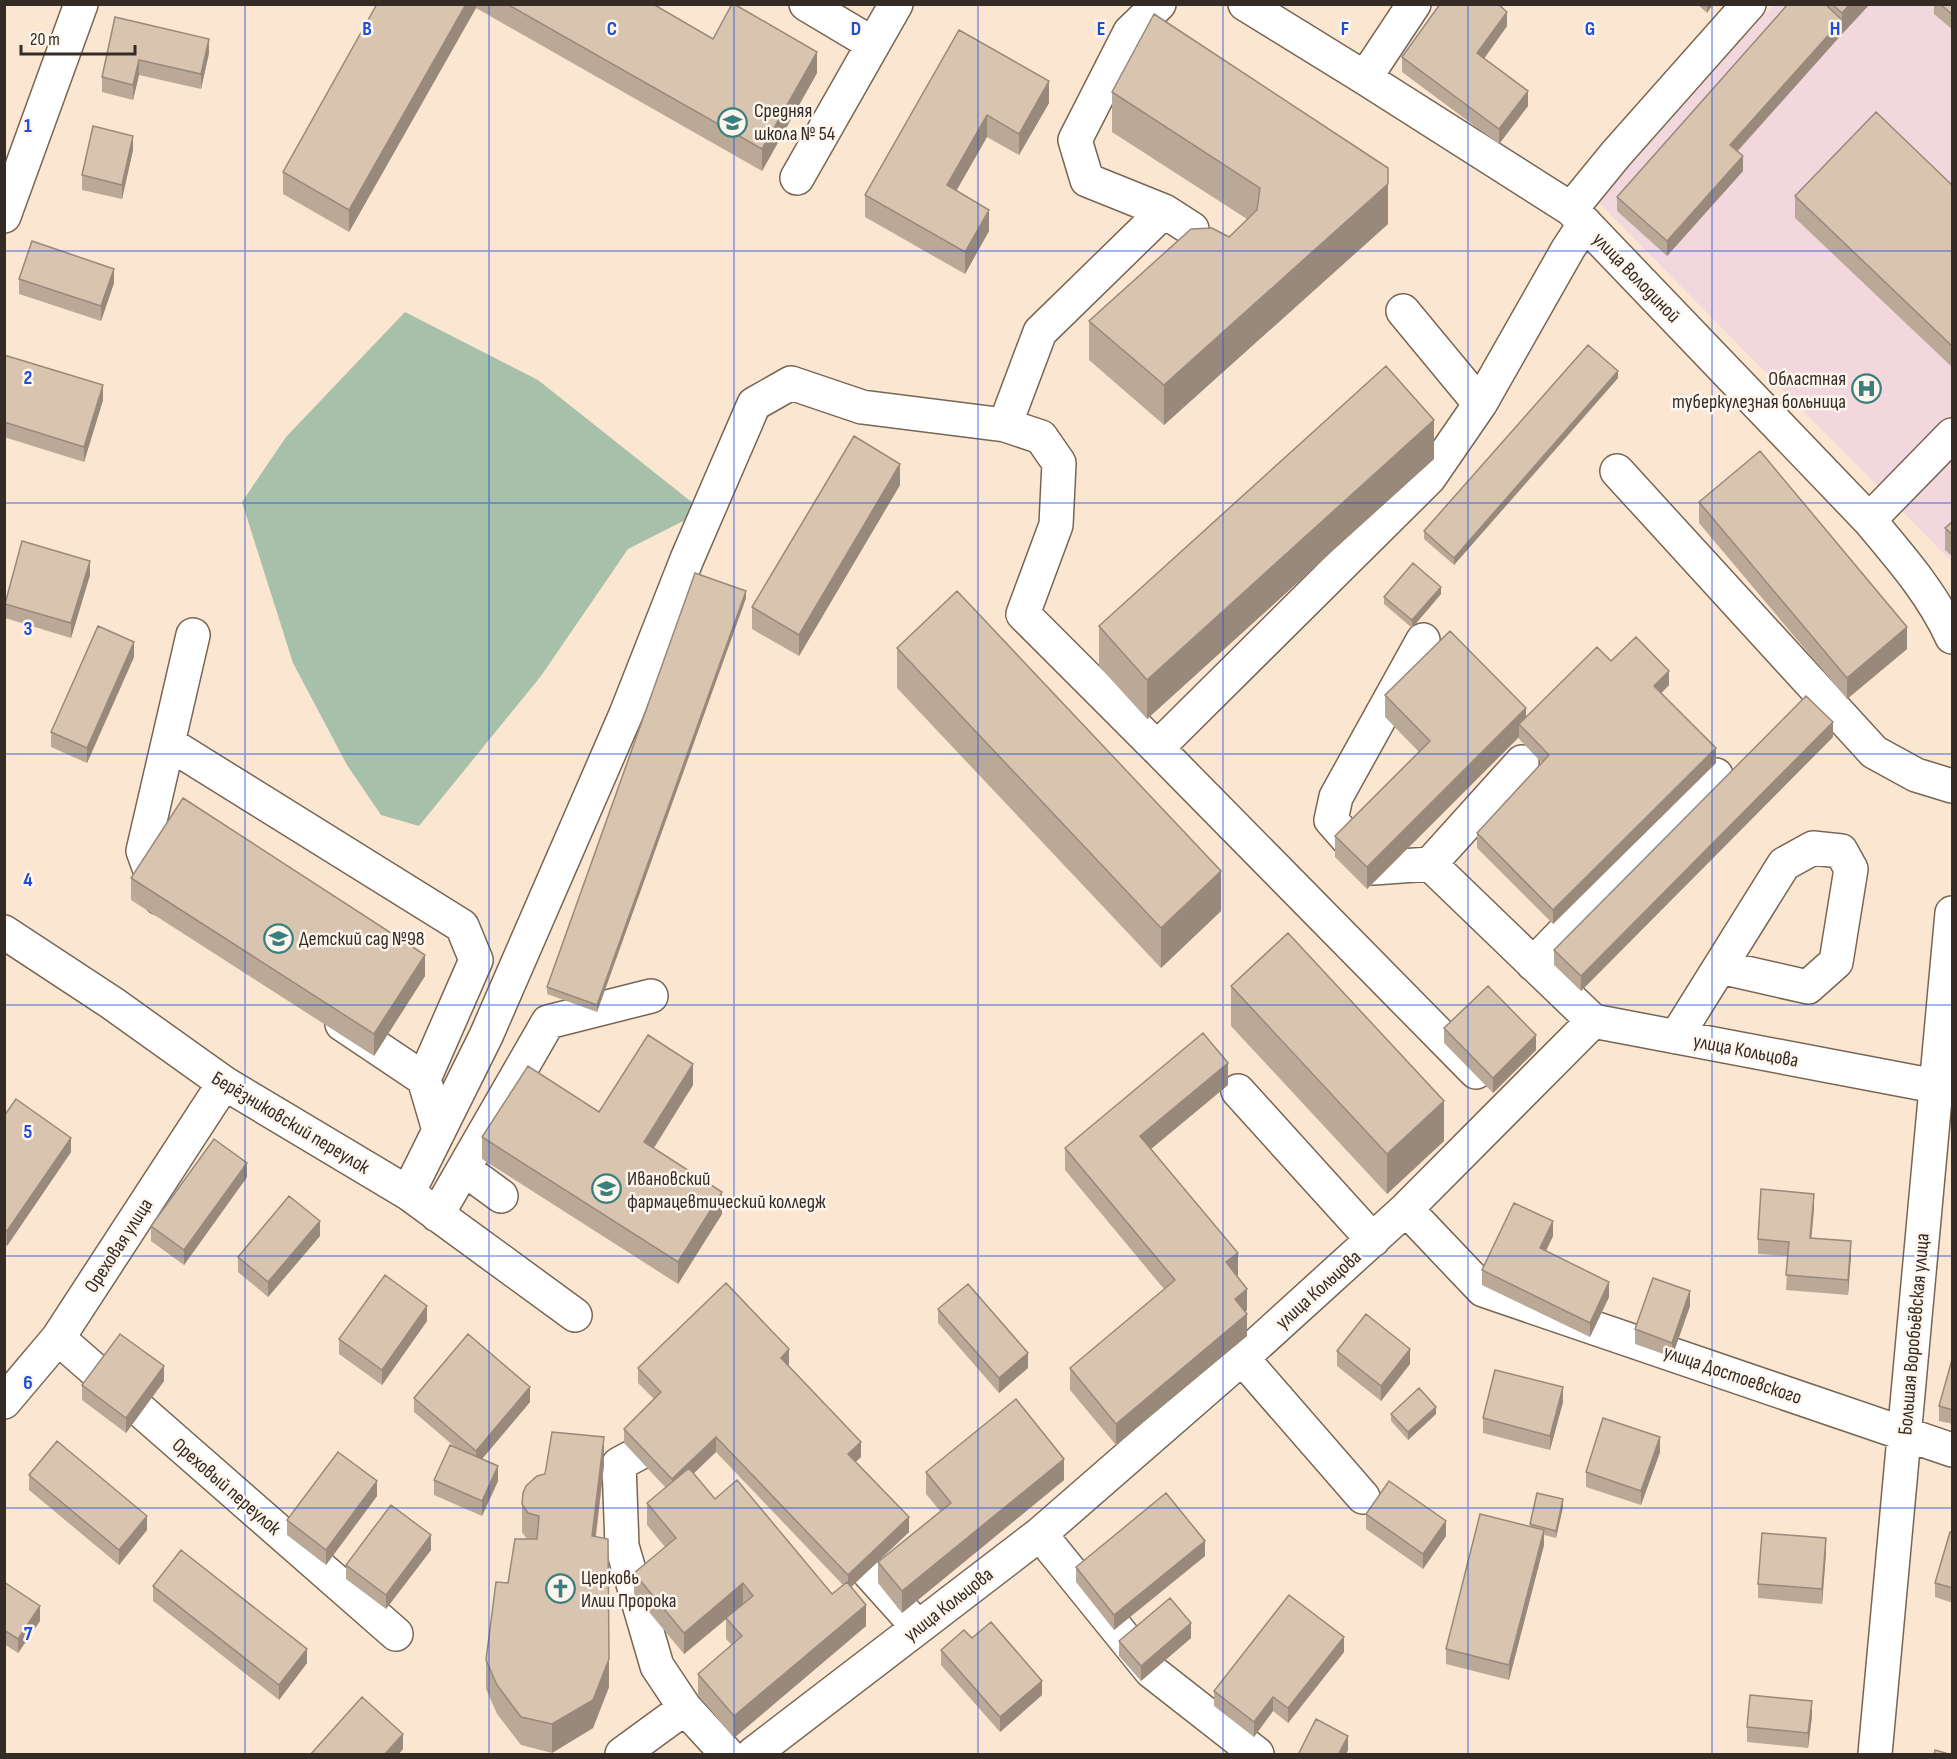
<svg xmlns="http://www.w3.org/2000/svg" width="1957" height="1759" font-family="'Sofia Sans Condensed',sans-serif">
  <rect width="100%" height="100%" fill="#fbe6d1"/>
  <!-- medical -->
  <path fill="#f2d8dd" d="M1773,5H1952V562L1598,202Z"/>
  <!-- forest -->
  <path fill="#a6c0aa" d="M405,312L538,380L703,511L628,549L541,676L419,826L381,815L347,765L293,663L242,502L286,437Z"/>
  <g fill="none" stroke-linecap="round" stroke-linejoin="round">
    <defs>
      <path id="minor" d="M806,4L873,44
        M1159,4L1130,32L1075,140L1087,180L1164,211L1192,229
        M1245,4L1365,78L1571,209L1869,520C1900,557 1932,593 1952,637
        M1365,78L1414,4
        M797,178L896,4
        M1571,209L1616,154L1749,4
        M4,216L81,4
        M1403,311L1480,404
        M1005,425L1041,437L1059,463L1056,525L1023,614L1157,748L1429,478L1480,404L1568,249L1585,223
        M1617,471L1874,752L1916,775L1952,786
        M1869,520L1952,435
        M1423,640L1336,797L1331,820L1373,868L1430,864L1593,1021
        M168,743L462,926L476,960L424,1079
        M1157,748L1476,1072
        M1430,864L1522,762
        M160,898L143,851L193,635
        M4,932L112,1003L224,1083L408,1193L575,1315
        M1533,964L1716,775
        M342,1024L424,1079L439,1130
        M1676,1037L1784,864L1813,848L1841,851L1851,869L1836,962L1808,987L1720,967
        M1238,1091L1373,1240
        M464,1169L501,1196
        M408,1193L486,1036L626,714L687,559L754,404L791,383L862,407L1005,425L1040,332L1164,211
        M1406,1209L1483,1290L1952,1450
        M437,1215L548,1022L651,996
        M58,1338L396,1634
        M1242,1358L1363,1497
        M4,1402L58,1338L224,1083
        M669,1437L619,1464L622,1546L657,1666L685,1708L727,1754
        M1040,1534L1151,1671L1257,1754
        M837,1537L907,1615
        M622,1754L685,1708
        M753,1754L1040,1534L1242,1358L1406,1209L1593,1021L1935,1086
        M1875,1754L1952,913"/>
    </defs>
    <!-- minor casing -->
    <use href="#minor" stroke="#786654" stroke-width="36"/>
    <!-- minor -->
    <use href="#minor" stroke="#fff" stroke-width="33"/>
  </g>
  <!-- wall -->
  <path fill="#bba997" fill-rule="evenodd" d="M377,4H653L713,39L817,73L762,171L476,8L349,232L283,194V172Z
    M1697,4H1713L1707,13Z
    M1788,4H1870L1842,34L1738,151L1743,171L1667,256L1617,211V197Z
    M1934,4H1953V30L1934,14Z
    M115,17L209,53L201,89L139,75L133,100L102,92V77Z
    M1507,26L1484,59L1528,106L1499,144L1402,72V57Z
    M959,30L1049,103L1019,155L987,137L956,191L989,231L965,274L865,217V195Z
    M1112,92L1388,224L1164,425L1089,360V321L1229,237L1247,219L1112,132Z
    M133,150L122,199L82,190V175Z
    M1953,186V368L1795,218V196Z
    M19,279L114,283L101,321L19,294Z
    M4,355L103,400L84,462L4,437Z
    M1618,378L1454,565L1424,539V531Z
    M1434,459L1147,719L1099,666V626Z
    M900,485L799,656L752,629V607Z
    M1699,502L1907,649L1847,699L1699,523Z
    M1953,521V557L1945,550V528Z
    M90,575L71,638L5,618V604Z
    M1441,594L1412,628L1384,604V597Z
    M746,598L597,1012L547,994V987Z
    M897,648L1221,911L1161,968L897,688Z
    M134,657L87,763L51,747V732Z
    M1611,661L1669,685L1661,693L1716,763L1553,924L1477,848V833L1542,763L1519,739V737L1367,889L1335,857V836L1419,752L1385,717V695L1526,717Z
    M1833,737L1581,991L1554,965V950Z
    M131,878L425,976L374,1056L131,900Z
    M1231,986L1444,1141L1387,1194L1231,1026Z
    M1444,1028L1536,1050L1493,1093L1444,1043Z
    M693,1085L653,1148L722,1214L678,1284L482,1159V1137L599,1112Z
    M1228,1085L1151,1149L1238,1275H1237L1247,1310L1245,1312L1247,1336L1116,1445L1070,1390V1368L1164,1289L1065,1170V1148Z
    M4,1116L71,1152L7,1246L4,1244Z
    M247,1177L184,1265L151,1241V1226Z
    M1814,1209L1811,1238L1851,1256L1848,1295L1786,1290L1788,1256L1758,1254V1239Z
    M320,1236L268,1297L238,1272V1257Z
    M1553,1236L1546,1251L1609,1297L1590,1337L1482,1285V1270Z
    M1690,1306L1672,1357L1635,1344V1329Z
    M938,1309L1028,1368L999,1393L938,1323Z
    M427,1321L382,1385L339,1354V1339Z
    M1337,1351L1410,1364L1381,1401L1337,1366Z
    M1953,1356V1424L1939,1421V1406Z
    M789,1364L788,1366L861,1457L855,1462L909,1532L851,1587L866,1626L734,1738L698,1695V1674L732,1645L726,1639V1619L684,1654L634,1594V1573L665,1547L647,1525V1503L666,1488L624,1443V1429L654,1399L638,1383V1368ZM716,1452L843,1585L832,1594L715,1499L693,1474Z
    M164,1381L126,1433L82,1400V1385Z
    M414,1398L530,1402L482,1459L498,1481L482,1516L434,1495V1480L455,1447L414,1412Z
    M1563,1402L1550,1450L1483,1433V1418Z
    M1391,1414H1436L1408,1440L1391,1421Z
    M1660,1452L1641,1505L1586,1487V1472Z
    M604,1465L596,1537L609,1687L593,1728L552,1753L521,1745L497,1714L486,1689V1660L508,1583L527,1539L522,1532V1504Z
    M926,1472L1064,1480L902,1613L878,1583V1562L940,1511L926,1494Z
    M29,1475L147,1530L119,1565L29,1490Z
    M377,1496L326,1565L287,1535V1520Z
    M1563,1507L1556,1538L1544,1535V1545L1509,1680L1446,1664V1649L1530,1527V1524Z
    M1366,1514L1446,1536L1423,1569L1366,1529Z
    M1953,1533V1603L1935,1597V1583Z
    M431,1550L386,1609L346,1579V1565Z
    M1826,1553L1822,1604L1758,1598V1584Z
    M1205,1556L1114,1630L1076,1582V1567Z
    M4,1582L40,1621L18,1653L4,1644Z
    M153,1586L307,1663L279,1700L153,1601Z
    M972,1638L1042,1695L1000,1732L941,1665V1650Z
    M1191,1638L1141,1681L1119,1656V1641Z
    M1344,1652L1288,1723L1273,1711L1254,1737L1214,1706V1691Z
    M1812,1716L1808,1748L1747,1742V1727Z"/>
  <!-- shaded-wall -->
  <path fill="#98897b" d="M466,4H476V8L349,232V210Z
    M1707,4H1713L1707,13Z
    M1850,4H1870L1842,34L1730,159V145L1842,20V13Z
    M1507,12V26L1477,68V53Z
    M209,39V53L201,89V74Z
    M817,52V73L762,171V149Z
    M139,60V75L133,100V85Z
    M1049,81V103L1019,155V134Z
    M1528,91V106L1499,144V129Z
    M987,115V137L947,207V185Z
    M133,136V150L122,199V185Z
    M1743,156V171L1667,256V241Z
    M1388,184V224L1164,425V385Z
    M989,210V231L965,274V252Z
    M114,269V283L101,321V306Z
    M1618,371V378L1454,565V558Z
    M103,385V400L84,462V447Z
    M1434,420V459L1147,719V680Z
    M900,464V485L799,656V635Z
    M90,561V575L71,638V623Z
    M1441,587V594L1412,628V620Z
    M746,591V598L597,1012V1005Z
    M1907,627V649L1847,699V678Z
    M134,642V657L87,763V748Z
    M1669,671V685L1654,701V686Z
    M1526,708V729L1519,724V737L1367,889V867Z
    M1833,722V737L1581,991V976Z
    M1716,748V763L1553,924V910Z
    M1221,871V911L1161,968V928Z
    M425,955V976L374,1056V1034Z
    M1536,1035V1050L1493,1093V1078Z
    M1228,1063V1085L1140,1158V1136Z
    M693,1064V1085L644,1164V1142Z
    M1444,1101V1141L1387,1194V1154Z
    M71,1138V1152L7,1246V1231Z
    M247,1163V1177L184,1265V1250Z
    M722,1192V1214L678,1284V1262Z
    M1814,1194V1209L1810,1253V1238Z
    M320,1221V1236L268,1297V1282Z
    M1553,1221V1236L1540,1263V1248Z
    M1851,1241V1256L1848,1295V1280Z
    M1238,1253V1275L1226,1284V1262Z
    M1609,1282V1297L1590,1337V1323Z
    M1247,1289V1310L1235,1321V1299Z
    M1690,1291V1306L1672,1357V1343Z
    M427,1306V1321L382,1385V1370Z
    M1247,1314V1336L1116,1445V1424Z
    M789,1349V1364L781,1373V1358Z
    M1410,1349V1364L1381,1401V1386Z
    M1028,1353V1368L999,1393V1378Z
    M164,1366V1381L126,1433V1418Z
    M530,1387V1402L476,1466V1451Z
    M1563,1387V1402L1550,1450V1436Z
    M1436,1407V1414L1408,1440V1432Z
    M604,1437V1465L592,1564V1536Z
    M716,1437V1452L672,1494V1479Z
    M1660,1437V1452L1641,1505V1491Z
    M861,1442V1457L848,1469V1454Z
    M1064,1459V1480L902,1613V1591Z
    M498,1466V1481L482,1516V1501Z
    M377,1481V1496L326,1565V1550Z
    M1563,1499V1507L1556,1538V1531Z
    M147,1516V1530L119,1565V1550Z
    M909,1517V1532L848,1590V1575Z
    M1446,1521V1536L1423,1569V1554Z
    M1544,1530V1545L1509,1680V1665Z
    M431,1535V1550L386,1609V1595Z
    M1826,1538V1553L1822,1604V1589Z
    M1205,1541V1556L1114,1630V1615Z
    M743,1583V1605L684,1654V1633Z
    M866,1605V1626L734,1738V1716Z
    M40,1606V1621L18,1653V1639Z
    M1191,1623V1638L1141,1681V1666Z
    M1344,1637V1652L1288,1723V1708Z
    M307,1649V1663L279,1700V1685Z
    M609,1659V1687L593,1728L552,1753V1724Z
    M1042,1681V1695L1000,1732V1717Z
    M1273,1697V1711L1254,1737V1722Z
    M1812,1701V1716L1808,1748V1733Z
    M403,1734V1749L398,1755H384Z
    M1348,1736V1750L1346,1755H1338Z"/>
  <!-- building -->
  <path fill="#d9c4b0" stroke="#98897b" stroke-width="1.5" d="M377,4H466L349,210L283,172Z
    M507,4H653L713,39L732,4H734L817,52L762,149Z
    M1440,4H1498L1507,12L1477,53L1528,91L1499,129L1402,57Z
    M1788,4H1825L1842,20L1730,145L1743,156L1667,241L1617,197Z
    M1832,4H1850L1842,13Z
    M1940,4H1953V15Z
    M1154,14L1388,168V184L1164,385L1089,321L1191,229L1212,228L1229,237L1257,210L1260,188L1112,92Z
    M115,17L209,39L201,74L139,60L133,85L102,77Z
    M959,30L1049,81L1019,134L987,115L947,185L989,210L965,252L865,195Z
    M1876,112L1953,186V347L1795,196Z
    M93,126L133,136L122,185L82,175Z
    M32,241L114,269L101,306L19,279Z
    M1588,345L1618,371L1454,558L1424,531Z
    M4,355L103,385L84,447L4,422Z
    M1386,366L1434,420L1147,680L1099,626Z
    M854,436L900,464L799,635L752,607Z
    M1760,451L1907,627L1847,678L1699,502Z
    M1953,521V535L1945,528Z
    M22,541L90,561L71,623L5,604Z
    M1413,563L1441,587L1412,620L1384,597Z
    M695,573L746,591L597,1005L547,987Z
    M957,591L1221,871L1161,928L897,648Z
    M98,626L134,642L87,748L51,732Z
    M1450,631L1526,708L1367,867L1335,836L1430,741L1385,695Z
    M1636,637L1669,671L1654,686L1716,748L1553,910L1477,833L1549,755L1519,724L1597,647L1611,661Z
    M1806,696L1833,722L1581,976L1554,950Z
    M183,798L425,955L374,1034L131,878Z
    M1288,933L1444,1101L1387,1154L1231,986Z
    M1488,986L1536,1035L1493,1078L1444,1028Z
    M1203,1033L1228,1063L1140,1136L1238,1253L1226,1262L1247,1289L1235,1299L1247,1314L1116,1424L1070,1368L1175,1280L1065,1148Z
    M648,1035L693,1064L644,1142L722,1192L678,1262L482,1137L528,1066L599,1112Z
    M16,1099L71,1138L7,1231L4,1229V1116Z
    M214,1139L247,1163L184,1250L151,1226Z
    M1761,1189L1814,1194L1810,1238L1851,1241L1848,1280L1786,1275L1789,1242L1758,1239Z
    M289,1196L320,1221L268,1282L238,1257Z
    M1514,1203L1553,1221L1540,1248L1609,1282L1590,1323L1482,1270Z
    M385,1275L427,1306L382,1370L339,1339Z
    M1653,1278L1690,1291L1672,1343L1635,1329Z
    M726,1283L789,1349L781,1358L861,1442L848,1454L909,1517L848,1575L716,1437L672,1479L624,1429L661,1392L638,1368Z
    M968,1284L1028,1353L999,1378L938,1309Z
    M1366,1314L1410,1349L1381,1386L1337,1351Z
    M120,1334L164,1366L126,1418L82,1385Z
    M468,1334L530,1387L476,1451L414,1398Z
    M1953,1356V1410L1939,1406Z
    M1495,1370L1563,1387L1550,1436L1483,1418Z
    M1419,1388L1436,1407L1408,1432L1391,1414Z
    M1016,1399L1064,1459L902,1591L878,1562L951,1503L926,1472Z
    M1603,1418L1660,1437L1641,1491L1586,1472Z
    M552,1432L604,1437L592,1536L608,1539L609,1659L593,1700L552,1724L521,1717L497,1685L486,1660L496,1582L508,1583L515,1539H537L539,1516L528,1513L522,1504L523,1493L526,1486L537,1476L545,1474Z
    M57,1441L147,1516L119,1550L29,1475Z
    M450,1445L498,1466L482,1501L434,1480Z
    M338,1452L377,1481L326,1550L287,1520Z
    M689,1468L715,1499L737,1480L832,1594L847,1582L866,1605L734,1716L698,1674L742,1636L726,1618L753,1596L743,1583L684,1633L634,1573L676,1538L647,1503Z
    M1389,1481L1446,1521L1423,1554L1366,1514Z
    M1166,1493L1205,1541L1114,1615L1076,1567Z
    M1537,1493L1563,1499L1556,1531L1530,1524Z
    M391,1505L431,1535L386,1595L346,1565Z
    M1480,1514L1544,1530L1509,1665L1446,1649Z
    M1950,1532L1953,1533V1588L1935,1583Z
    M1762,1533L1826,1538L1822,1589L1758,1584Z
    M181,1550L307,1649L279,1685L153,1586Z
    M4,1582L40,1606L18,1639L4,1630Z
    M1289,1595L1344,1637L1288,1708L1273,1697L1254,1722L1214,1691Z
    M1170,1598L1191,1623L1141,1666L1119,1641Z
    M991,1622L1042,1681L1000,1717L941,1650L964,1630L972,1638Z
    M1750,1695L1812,1701L1808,1733L1747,1727Z
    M362,1697L403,1734L384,1755H310Z
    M1316,1719L1348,1736L1338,1755H1298Z
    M1935,1750L1952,1755H1934Z"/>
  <!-- grid -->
  <path fill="none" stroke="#1d4ed8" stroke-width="1.5" stroke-opacity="0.55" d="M245,4V1754M489,4V1754M734,4V1754M978,4V1754M1223,4V1754M1468,4V1754M1712,4V1754M4,251H1952M4,503H1952M4,754H1952M4,1005H1952M4,1256H1952M4,1508H1952"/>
  <!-- icons -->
  <defs>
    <symbol id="school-ring" viewBox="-11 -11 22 22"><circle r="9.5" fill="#fef5ed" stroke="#38807d" stroke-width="1.5"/><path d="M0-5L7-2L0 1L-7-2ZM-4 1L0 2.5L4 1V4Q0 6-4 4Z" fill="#38807d"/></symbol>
    <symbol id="hospital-ring" viewBox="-11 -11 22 22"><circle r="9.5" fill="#fef5ed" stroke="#38807d" stroke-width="1.5"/><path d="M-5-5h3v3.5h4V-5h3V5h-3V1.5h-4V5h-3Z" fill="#38807d"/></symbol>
    <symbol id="university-ring" viewBox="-11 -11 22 22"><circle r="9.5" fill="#fef5ed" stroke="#38807d" stroke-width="1.5"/><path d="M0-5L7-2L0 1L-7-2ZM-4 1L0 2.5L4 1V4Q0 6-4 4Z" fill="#38807d"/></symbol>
    <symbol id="church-ring" viewBox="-11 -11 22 22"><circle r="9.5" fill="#fef5ed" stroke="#38807d" stroke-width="1.5"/><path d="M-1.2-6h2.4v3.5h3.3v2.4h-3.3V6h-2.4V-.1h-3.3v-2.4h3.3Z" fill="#38807d"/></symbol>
  </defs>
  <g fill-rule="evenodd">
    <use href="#school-ring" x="716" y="106" width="33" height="33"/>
    <use href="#hospital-ring" x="1850" y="372" width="33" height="33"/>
    <use href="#school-ring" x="262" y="922" width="33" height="33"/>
    <use href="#university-ring" x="590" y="1172" width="33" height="33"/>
    <use href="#church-ring" x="544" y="1572" width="33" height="33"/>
  </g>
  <g text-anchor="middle" stroke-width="5" stroke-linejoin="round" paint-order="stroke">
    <!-- poi labels -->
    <g font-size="20" fill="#342c24" stroke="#fef5ed" text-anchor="start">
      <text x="754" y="117">Средняя<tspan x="754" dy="23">школа № 54</tspan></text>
      <text x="1846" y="385" text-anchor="end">Областная<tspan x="1846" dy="23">туберкулезная больница</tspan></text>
      <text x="299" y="945">Детский сад №98</text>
      <text x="627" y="1185">Ивановский<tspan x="627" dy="23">фармацевтический колледж</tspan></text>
      <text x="581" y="1584">Церковь<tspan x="581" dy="23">Илии Пророка</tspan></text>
    </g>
    <!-- street labels -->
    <g font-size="20" fill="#342c24" stroke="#fef5ed">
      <text transform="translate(1637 277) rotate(46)" y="7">улица Володиной</text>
      <text transform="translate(1746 1050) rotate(11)" y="7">улица Кольцова</text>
      <text transform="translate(291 1122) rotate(31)" y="7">Берёзниковский переулок</text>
      <text transform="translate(118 1245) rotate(-57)" y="7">Ореховая улица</text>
      <text transform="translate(1318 1289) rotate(-42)" y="7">улица Кольцова</text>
      <text transform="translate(1913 1334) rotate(-85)" y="7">Большая Воробьёвская улица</text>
      <text transform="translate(1733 1374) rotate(19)" y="7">улица Достоевского</text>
      <text transform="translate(227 1486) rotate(41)" y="7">Ореховый переулок</text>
      <text transform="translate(948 1604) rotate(-38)" y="7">улица Кольцова</text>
    </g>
  </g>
  <g font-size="20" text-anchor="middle" font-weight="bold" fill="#1d4ed8" stroke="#fef5ed" stroke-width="5" stroke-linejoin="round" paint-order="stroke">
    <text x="367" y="35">B</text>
    <text x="612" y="35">C</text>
    <text x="856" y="35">D</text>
    <text x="1101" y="35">E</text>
    <text x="1345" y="35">F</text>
    <text x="1590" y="35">G</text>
    <text x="1835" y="35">H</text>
    <text x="28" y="132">1</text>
    <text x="28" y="384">2</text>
    <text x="28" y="635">3</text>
    <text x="28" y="886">4</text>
    <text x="28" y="1138">5</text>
    <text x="28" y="1389">6</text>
    <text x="28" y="1640">7</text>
  </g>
  <!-- border -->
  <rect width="1957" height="1759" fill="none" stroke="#342c24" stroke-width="12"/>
  <!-- scale -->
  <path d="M21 45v9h114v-9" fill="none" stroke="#342c24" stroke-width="3"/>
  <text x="30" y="45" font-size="18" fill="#342c24" stroke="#fef5ed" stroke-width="4.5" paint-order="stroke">20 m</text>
</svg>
